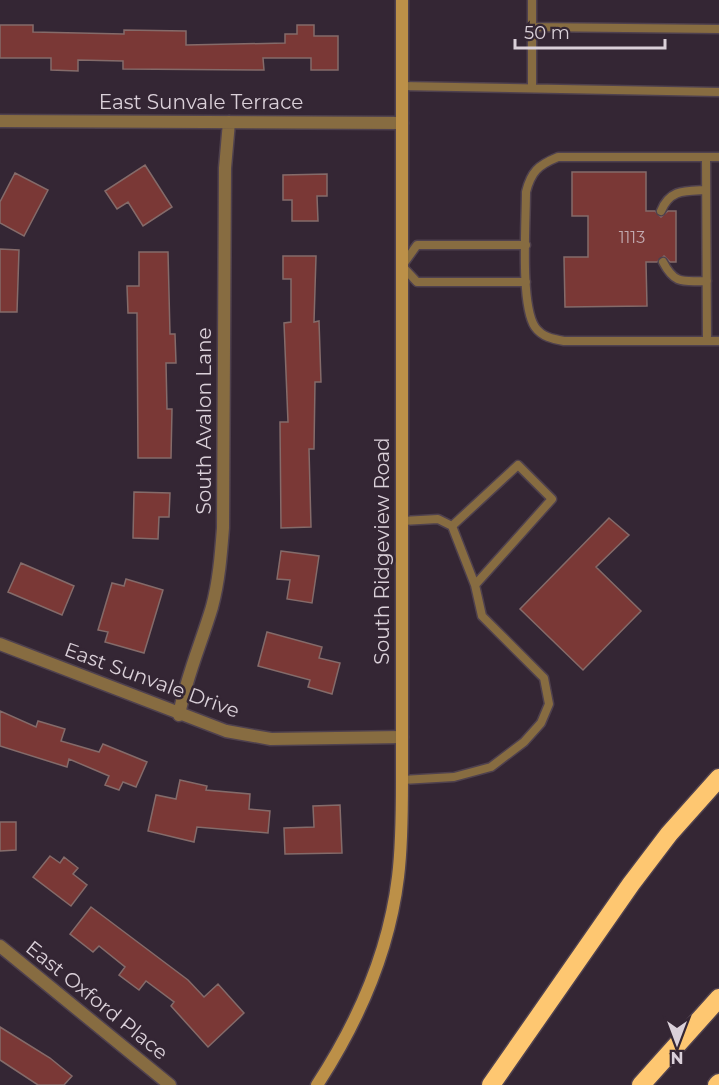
<svg xmlns="http://www.w3.org/2000/svg" width="719" height="1085" font-family="Montserrat,sans-serif">
  <rect width="100%" height="100%" fill="#342634"/>
  <!-- building -->
  <path fill="#7a3836" stroke="#846b6a" stroke-width="1.5" d="M0,25H33V32L124,34V30L186,31V45L285,43V34H297V25H314V36H338V70H311V58H263L264,70L123,69V61L78,60V71L51,70V58H0Z
    M145,165L172,207L143,226L128,202L117,209L105,191Z
    M572,172H646V211H655L661,217L668,211H676V262H670L664,256L657,262H646L647,306L565,307L564,257H588V216H572Z
    M15,173L48,190L24,236L0,223V202Z
    M327,174V196H317L318,221H292V200H283V175Z
    M0,249L19,250L17,312H0Z
    M139,252H168L170,334H175L176,363H166L167,409H172L171,458H138L137,313H128L127,286H139Z
    M283,256H316L314,322L319,321L321,382H315L314,449H309L311,527L281,528L280,422H288L284,323L291,322V279H283Z
    M134,492L170,493L169,517H159L158,539L133,538Z
    M609,518L629,535L596,567L641,611L583,670L520,609Z
    M281,551L319,556L312,603L287,599L290,580L277,579Z
    M21,563L74,586L62,615L8,592Z
    M126,579L163,590L144,653L105,642L108,632L98,630L112,583L124,586Z
    M267,632L322,647L319,658L340,663L332,694L308,687L310,680L258,666Z
    M0,711L36,727L38,721L65,729L61,741L99,752L103,744L147,762L136,787L123,782L119,790L105,785L109,776L69,759L67,767L0,746Z
    M180,780L207,786L206,790L250,794L249,809L270,811L268,833L197,827L194,842L148,831L156,795L176,799Z
    M340,805L342,853L285,854L284,828L314,827L313,806Z
    M0,822H16V850L0,851Z
    M50,856L60,863L64,857L78,868L73,874L87,885L71,906L33,877Z
    M91,907L188,980L204,997L218,984L244,1013L208,1047L171,1006L174,1002L146,981L139,990L119,975L125,967L99,946L93,952L70,934Z
    M0,1027L50,1058L72,1076L64,1085H38L0,1060Z"/>
  <g fill="none" stroke-linecap="round" stroke-linejoin="round">
    <defs>
      <path id="lane" d="M532,0V88
        M532,27L719,29
        M401,86L719,92
        M706,157L707,341
        M719,157H558C538,165 531,172 526,192C526,222 520,305 535,327C542,337 553,339 564,341H719
        M661,211C670,189 685,191 706,190
        M526,245H417L402,266L417,282H526
        M663,262C675,285 683,281 707,281
        M402,521L438,519L452,526L518,465L552,499L475,585L452,526
        M402,780L454,777L491,767L524,742L541,723L549,704L544,678L482,616L475,585"/>
      <path id="street" d="M0,121L402,123
        M0,644L226,731L271,739L402,737
        M179,715C186,677 201,644 212,607C219,581 221,554 223,528L225,168L229,122
        M0,946L170,1085"/>
      <path id="secondary" d="M317,1085C358,1022 389,952 398,877C402,845 402,812 402,780V0"/>
      <path id="highway" d="M491,1085L631,884L669,834L719,778
        M641,1085L719,998
        M717,1085L719,1083"/>
    </defs>
    <!-- lane casing -->
    <use href="#lane" stroke="#4f414e" stroke-width="11"/>
    <!-- street casing -->
    <use href="#street" stroke="#4f414e" stroke-width="15"/>
    <!-- secondary casing -->
    <use href="#secondary" stroke="#4f414e" stroke-width="15"/>
    <!-- highway casing -->
    <use href="#highway" stroke="#4f414e" stroke-width="21"/>
    <!-- lane -->
    <use href="#lane" stroke="#876c41" stroke-width="8"/>
    <!-- street -->
    <use href="#street" stroke="#876c41" stroke-width="12"/>
    <!-- secondary -->
    <use href="#secondary" stroke="#bc9048" stroke-width="12"/>
    <!-- highway -->
    <use href="#highway" stroke="#fec771" stroke-width="18"/>
  </g>
  <g text-anchor="middle" stroke-width="5" stroke-linejoin="round" paint-order="stroke">
    <!-- number labels -->
    <g font-size="16" fill="#c2aab0">
      <text x="632" y="243">1113</text>
    </g>
    <!-- street labels -->
    <g font-size="20" fill="#dad0d9" stroke="#342634">
      <text x="201" y="109">East Sunvale Terrace</text>
      <text transform="translate(204 421) rotate(-90)" y="7">South Avalon Lane</text>
      <text transform="translate(382 551) rotate(-90)" y="7">South Ridgeview Road</text>
      <text transform="translate(152 680) rotate(20)" y="7">East Sunvale Drive</text>
      <text transform="translate(97 1000) rotate(39)" y="7">East Oxford Place</text>
    </g>
  </g>
  <!-- north arrow -->
  <g transform="translate(677 1043) rotate(180)" stroke="#342634" stroke-width="4.5" paint-order="stroke">
  <path d="M0-4.5L10 22L0 15L-10 22Z" fill="#dad0d9"/>
  <text y="-9" font-size="16" font-weight="bold" text-anchor="middle" fill="#dad0d9">N</text>
  </g>
  <!-- scale -->
  <path d="M515 39v9h150v-9" fill="none" stroke="#dad0d9" stroke-width="3"/>
  <text x="524" y="39" font-size="18" fill="#dad0d9" stroke="#342634" stroke-width="4.5" paint-order="stroke">50 m</text>
</svg>
